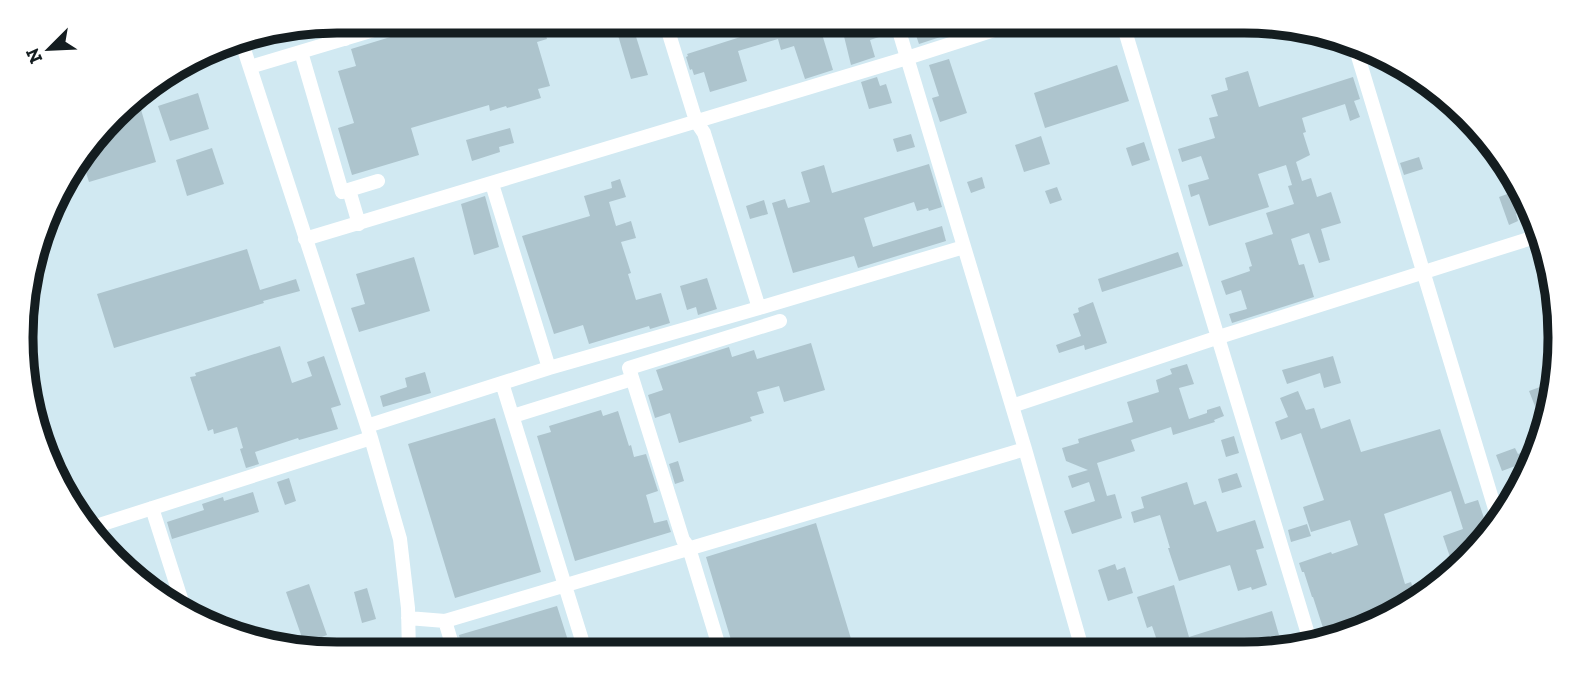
<svg xmlns="http://www.w3.org/2000/svg" width="1581" height="675" font-family="'Zilla Slab',serif">
  <rect width="100%" height="100%" fill="#d1e9f2"/>
  <!-- building -->
  <path fill="#adc4cd" d="M443,21H542L547,39L537,42L550,86L538,89L541,98L507,108L506,106L490,111L489,105L411,128L419,155L352,175L338,128L354,123L338,71L356,66L351,49Z
    M791,21H818L833,70L805,79L794,46L781,50L778,39L738,51L747,81L710,92L704,72L694,75L692,69L690,70L686,57L688,56L687,54Z
    M852,21H874L879,37L870,40L875,57L851,65L841,24Z
    M911,21H983V23L919,44Z
    M633,27L648,75L631,79L617,32Z
    M949,59L967,113L940,122L932,98L939,96L929,65Z
    M1117,65L1129,101L1045,128L1034,93Z
    M1248,71L1259,107L1353,77L1360,99L1354,101L1360,117L1350,121L1345,104L1302,118L1306,132L1303,133L1310,155L1296,162L1302,181L1311,178L1317,197L1331,192L1341,223L1321,229L1330,260L1319,263L1309,233L1291,239L1299,265L1304,264L1314,297L1232,323L1229,314L1247,309L1241,290L1226,295L1221,281L1250,271L1249,267L1252,266L1245,243L1273,234L1266,213L1294,204L1288,186L1292,185L1286,165L1258,174L1269,207L1209,226L1199,194L1191,197L1188,185L1209,179L1201,156L1182,162L1178,149L1215,138L1209,118L1218,116L1211,95L1228,90L1225,78Z
    M877,77L880,86L886,84L892,103L869,109L861,82Z
    M198,93L209,129L170,141L158,106Z
    M140,106L156,162L89,182L81,157L118,112Z
    M510,128L514,143L499,147L500,152L472,161L466,140Z
    M911,134L915,147L897,152L893,139Z
    M1041,136L1050,164L1024,172L1015,145Z
    M1144,142L1150,160L1132,166L1126,148Z
    M212,148L224,184L187,196L176,160Z
    M1419,157L1423,169L1404,175L1400,163Z
    M929,164L942,207L929,211L928,208L917,211L914,202L864,218L873,247L942,226L946,241L858,268L854,256L793,273L772,203L785,199L788,208L810,202L801,172L824,165L832,193Z
    M982,177L985,188L971,193L967,182Z
    M620,179L626,197L609,202L616,226L631,221L636,238L621,242L631,273L628,274L636,300L661,293L670,323L650,329L649,326L589,344L583,325L554,334L522,236L590,216L584,196L612,188L611,182Z
    M1057,187L1062,200L1050,204L1045,191Z
    M1521,189L1528,198L1531,209L1516,214L1518,221L1509,225L1499,197Z
    M485,196L499,247L474,255L461,204Z
    M764,200L768,214L750,219L746,206Z
    M247,249L260,290L296,279L300,291L263,301L264,303L114,348L97,294Z
    M1178,252L1183,266L1102,292L1098,279Z
    M414,257L430,311L359,332L351,308L365,304L356,274Z
    M707,278L717,309L698,315L696,307L687,310L680,286Z
    M1093,302L1107,343L1085,350L1084,345L1059,353L1056,345L1081,336L1073,314L1079,312L1078,308Z
    M811,343L825,390L784,402L779,386L757,392L764,413L750,417L752,421L679,443L670,413L655,418L648,395L663,390L656,370L729,347L732,357L754,350L757,359Z
    M280,346L292,383L312,376L307,362L324,356L341,405L331,408L338,429L299,440L298,438L255,452L259,464L246,468L240,449L243,448L237,427L214,434L213,429L208,431L190,377L196,376L195,373Z
    M1333,356L1341,383L1324,388L1320,373L1287,384L1282,370Z
    M1187,364L1194,384L1179,388L1189,419L1207,413V410L1220,406L1224,416L1214,420L1215,422L1173,435L1171,427L1131,440L1135,451L1097,463L1107,496L1115,494L1122,518L1072,534L1064,511L1095,501L1089,482L1072,488L1068,476L1088,470L1066,461L1062,448L1079,443L1078,439L1133,422L1127,402L1159,392L1156,380L1172,374L1170,369Z
    M425,372L431,393L383,407L380,396L407,387L405,378Z
    M1551,383L1544,429L1529,391Z
    M1298,391L1306,410L1314,408L1321,429L1350,419L1361,452L1440,429L1465,504L1478,500L1489,533L1455,572L1443,536L1463,529L1451,491L1384,514L1405,584L1411,582L1416,598L1365,630L1362,631L1360,623L1325,634L1313,597H1312L1304,572H1302L1299,563L1331,552L1332,554L1358,545L1350,520L1311,532L1303,507L1324,500L1301,433L1281,440L1275,422L1288,417L1280,398Z
    M601,410L603,416L618,411L629,446L631,445L634,457L646,454L658,491L646,495L654,523L667,520L671,532L575,561L537,436L551,432L549,426Z
    M495,418L541,572L455,598L408,444Z
    M1234,436L1239,453L1226,457L1221,440Z
    M1515,448L1518,454L1527,450L1531,460L1502,471L1496,455Z
    M678,461L684,481L675,484L669,464Z
    M1237,473L1242,487L1222,493L1218,479Z
    M289,478L296,501L285,505L277,482Z
    M1187,482L1194,505L1206,501L1217,532L1255,520L1264,548L1256,550L1267,585L1252,590L1251,587L1238,591L1230,565L1179,581L1168,548H1170L1160,515L1134,523L1131,512L1144,508L1141,497Z
    M253,492L259,512L172,539L167,522L204,510L202,504L223,497L224,501Z
    M816,523L855,652L735,653L706,557Z
    M1307,524L1311,536L1291,542L1288,530Z
    M1115,564L1117,570L1125,567L1133,593L1108,601L1098,570Z
    M309,584L327,635L316,639L319,651L306,649L286,592Z
    M1174,585L1189,637L1272,611L1279,635L1228,651L1161,652L1152,626L1147,628L1137,597Z
    M367,588L376,619L362,623L354,592Z
    M557,606L572,653L464,654L459,635Z"/>
  <g fill="none" stroke-linecap="round" stroke-linejoin="round">
    <!-- minor -->
    <path stroke="#fff" stroke-width="14" d="M340,21L345,39
      M665,21L696,121L704,133L759,308
      M896,21L1025,449L1083,652
      M1122,21L1311,644
      M240,37L371,438L400,539L408,608L409,654
      M1354,43L1499,522
      M301,52L342,192L378,181
      M250,67L404,21
      M492,184L549,368
      M349,190L359,224
      M305,239L907,58L1022,21
      M502,383L586,653
      M1012,406L1219,337L1538,236
      M513,416L632,379
      M367,426L549,368L759,308L964,247
      M152,508L184,608
      M90,528L371,438
      M408,618L445,621L1025,449
      M445,621L455,654
      M721,653L689,548L683,540L629,368L780,321"/>
  </g>
  <!-- crop -->
  <path d="M0 0H1581V675H0ZM337 33H1244A304 304 0 0 1 1548 337V338A304 304 0 0 1 1244 642H337A304 304 0 0 1 33 338V337A304 304 0 0 1 337 33Z" fill="#fff" fill-rule="evenodd"/>
  <path fill="none" stroke="#141d20" stroke-width="9" d="M337 33H1244A304 304 0 0 1 1548 337V338A304 304 0 0 1 1244 642H337A304 304 0 0 1 33 338V337A304 304 0 0 1 337 33Z"/>
  <!-- north arrow -->
  <g transform="translate(49 49) rotate(246)" stroke="#ffffff" stroke-width="5" paint-order="stroke">
  <path d="M0-5L12 26L0 18L-12 26Z" fill="#141d20"/>
  <text y="-10" font-size="19" font-weight="bold" text-anchor="middle" fill="#141d20">N</text>
  </g>
</svg>
